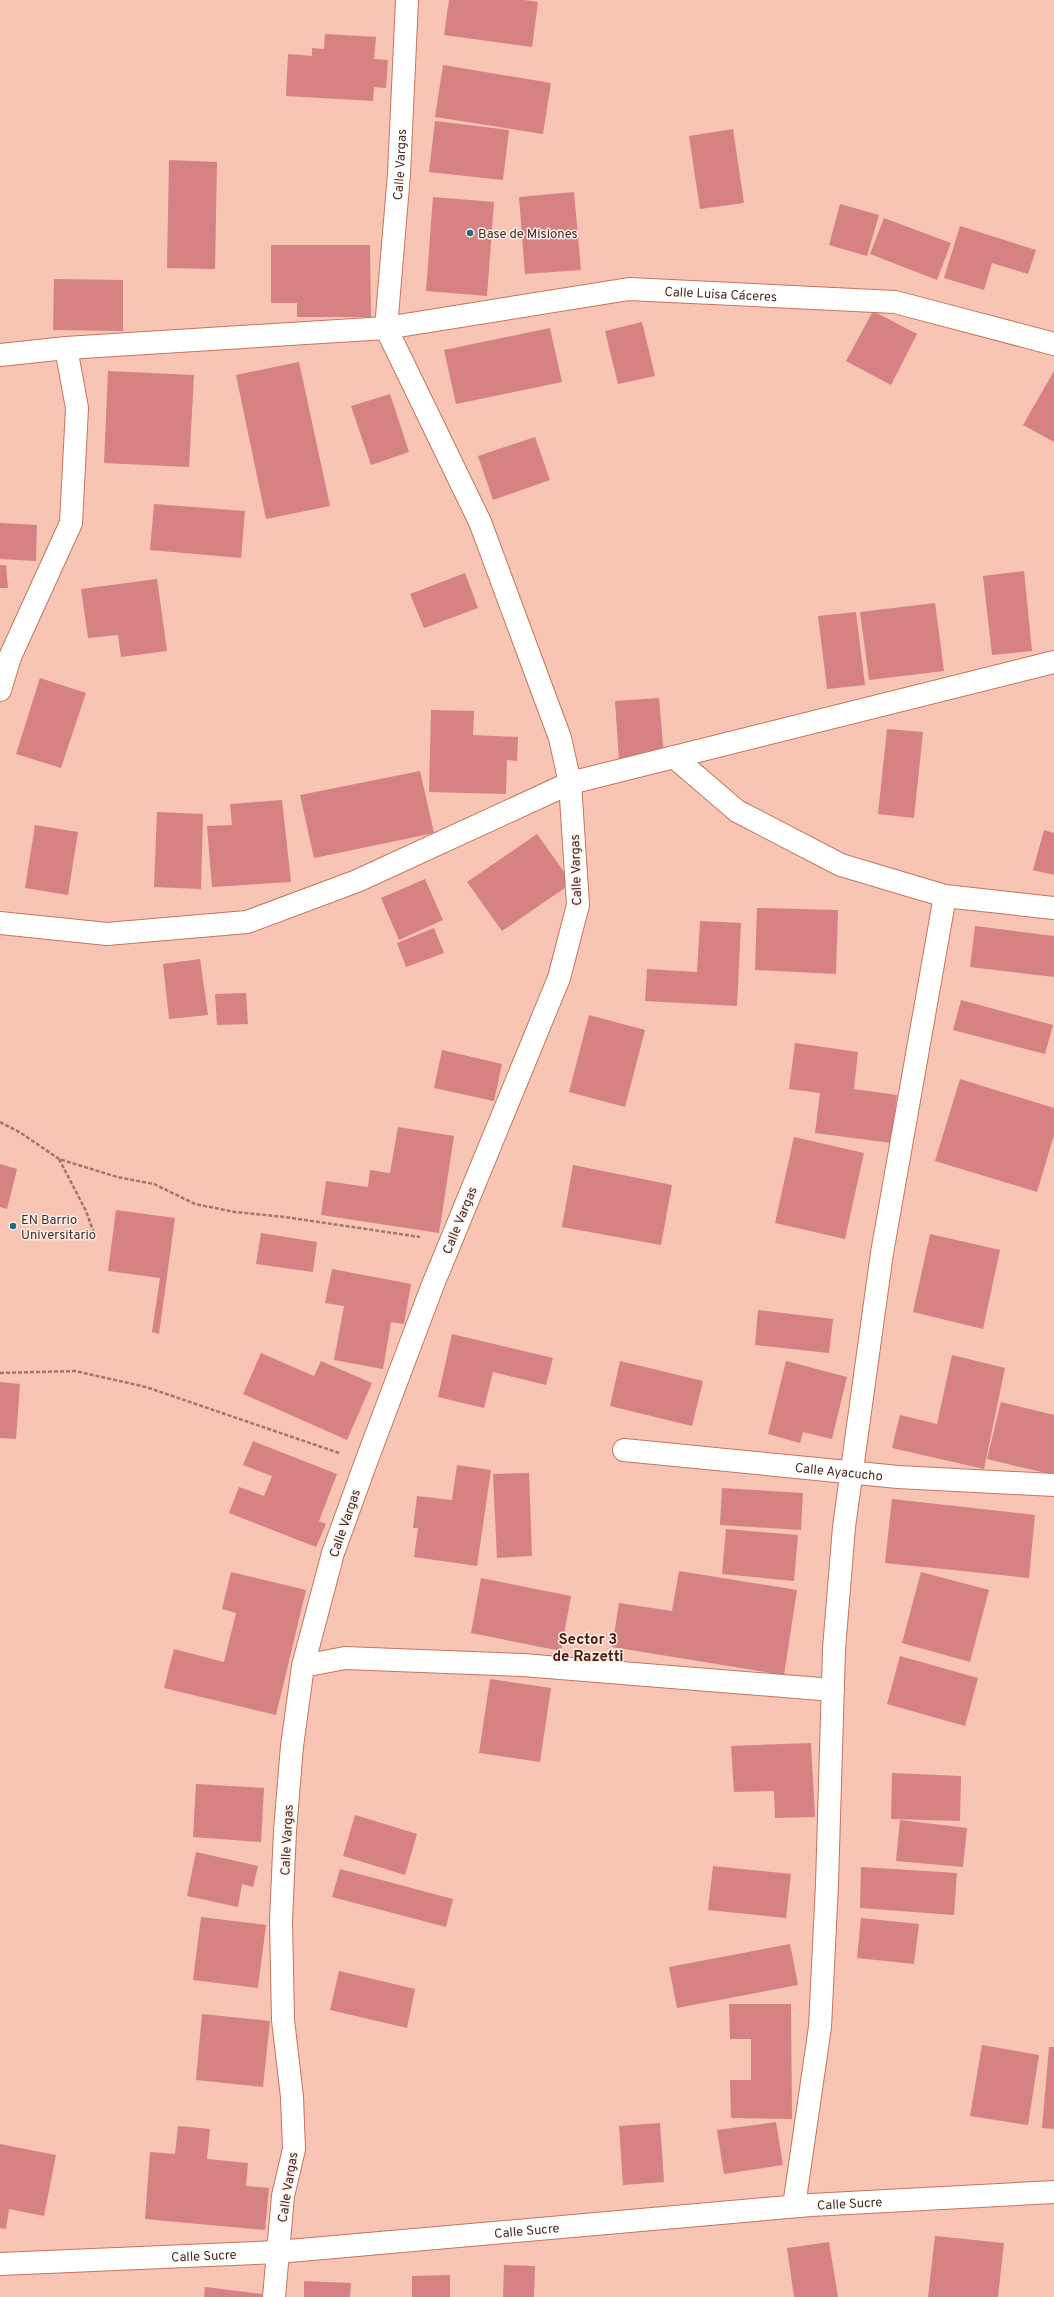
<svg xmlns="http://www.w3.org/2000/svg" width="1054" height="2297" font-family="Overpass,sans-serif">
  <rect width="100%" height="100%" fill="#f8c4b3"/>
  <!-- building -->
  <path fill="#d68182" d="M449,0H524L538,2L532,47L444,35Z
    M325,34L376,37L374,59L388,60L386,88L374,87L373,101L286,96L288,54L312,56V48L324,49Z
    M443,65L551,83L543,134L435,117Z
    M435,121L509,130L503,180L429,172Z
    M733,129L744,203L700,209L689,136Z
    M169,160L217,162L215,269L167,268Z
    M574,192L581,270L525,274L519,197Z
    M433,197L494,202L487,296L426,291Z
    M840,204L879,215L867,256L829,245Z
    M884,218L951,243L937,280L870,254Z
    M960,226L1036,250L1028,274L992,263L984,290L944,278Z
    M271,245H370L371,317H297V303H271Z
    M54,279L123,280V331L53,330Z
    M873,311L917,334L891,385L846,361Z
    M642,322L655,376L618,384L605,331Z
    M550,328L562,382L456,404L444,350Z
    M299,362L330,506L266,519L236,375Z
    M108,371L194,375L189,467L104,463Z
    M1054,371V442L1023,425Z
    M390,394L409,452L371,465L351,406Z
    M535,437L550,480L493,500L478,456Z
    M154,504L245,511L241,558L150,550Z
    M0,523L37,525L36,561L0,559Z
    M0,565H6L8,588H0Z
    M1024,571L1032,651L992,655L983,576Z
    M465,573L478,608L424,628L410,594Z
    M157,579L167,651L121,657L118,635L88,638L81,589Z
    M935,603L944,671L869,680L860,612Z
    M856,612L865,685L827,689L818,616Z
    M40,678L86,693L61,768L16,754Z
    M659,698L664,756L619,760L615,701Z
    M431,710L474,711L473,735L518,737L517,761L507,760L506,794L429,792Z
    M887,729L923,732L914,818L878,814Z
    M420,771L434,833L314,858L300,795Z
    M282,800L291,882L212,887L207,826L232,825L230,804Z
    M157,812L203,814L201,889L154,887Z
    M35,825L78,832L68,895L25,888Z
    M1044,830L1054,833V875L1033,870Z
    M537,834L572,883L502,931L467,882Z
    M425,879L443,920L399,940L381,898Z
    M757,908L838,910L836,974L755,970Z
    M700,921L741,923L737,1006L645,1001L647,969L697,972Z
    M975,926L1054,936V977L970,967Z
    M434,928L444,953L406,967L397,943Z
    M200,959L208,1015L169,1019L163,964Z
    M246,993L248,1024L217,1025L215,994Z
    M961,1000L1053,1025L1045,1054L953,1030Z
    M589,1015L645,1030L625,1107L569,1092Z
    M795,1043L858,1052L854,1089L897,1095L891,1143L815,1133L820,1093L789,1089Z
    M442,1050L502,1064L494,1101L434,1088Z
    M960,1079L1054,1108V1135L1037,1192L935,1161Z
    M398,1127L454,1136L439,1233L321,1215L326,1181L368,1187L370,1170L390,1173Z
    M794,1137L864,1153L845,1239L775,1223Z
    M0,1164L17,1169L7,1209L0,1207Z
    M573,1165L672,1185L661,1245L562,1227Z
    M116,1210L175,1218L159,1334L152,1332L160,1278L108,1271Z
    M261,1233L317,1242L313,1272L256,1264Z
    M930,1234L1000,1250L983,1329L913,1312Z
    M332,1269L411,1284L404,1324L391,1322L383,1369L334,1360L344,1306L325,1303Z
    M758,1310L833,1319L829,1353L755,1345Z
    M452,1334L553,1358L546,1385L493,1372L484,1408L438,1397Z
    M261,1353L314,1376L321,1361L372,1383L347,1440L243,1394Z
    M952,1355L1005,1368L984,1469L892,1448L900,1415L937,1424Z
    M620,1361L703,1381L692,1426L610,1406Z
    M786,1361L847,1377L832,1439L803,1432L800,1443L768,1434Z
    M0,1382L20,1384L16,1439L0,1438Z
    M1001,1402L1054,1415V1475L987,1459Z
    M253,1441L337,1474L319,1521L326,1524L316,1547L229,1513L239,1487L264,1496L272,1476L243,1465Z
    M457,1465L491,1470L477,1566L414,1557L418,1528H413L417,1496L452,1500Z
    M529,1473L532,1556L497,1558L493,1474Z
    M722,1488L803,1493L801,1530L720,1525Z
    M892,1499L1035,1515L1029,1578L885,1563Z
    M726,1529L798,1535L794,1581L722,1574Z
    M679,1571L797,1590L784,1675L612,1647L619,1603L672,1611Z
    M231,1572L306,1590L276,1715L164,1688L174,1649L224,1662L236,1613L222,1609Z
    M921,1572L989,1590L970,1662L902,1643Z
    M481,1578L571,1596L561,1651L471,1633Z
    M900,1656L978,1678L965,1726L887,1704Z
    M490,1679L551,1688L540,1762L479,1753Z
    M811,1743L815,1817L775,1818L774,1791L734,1792L731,1746Z
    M892,1773L961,1776L960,1821L891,1819Z
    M196,1784L264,1788L261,1842L193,1837Z
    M355,1815L417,1834L405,1875L343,1856Z
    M900,1820L967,1828L963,1867L896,1861Z
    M196,1852L258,1866L253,1887L242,1884L238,1907L187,1896Z
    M713,1866L791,1874L786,1918L708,1910Z
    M861,1867L957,1873L954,1915L860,1908Z
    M340,1869L453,1899L446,1927L332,1897Z
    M201,1917L266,1925L258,1988L193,1980Z
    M861,1918L919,1924L914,1964L857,1958Z
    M790,1944L798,1985L677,2008L669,1967Z
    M339,1971L415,1989L407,2028L330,2010Z
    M729,2004H791L792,2119L731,2118L730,2080H751V2039H730Z
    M202,2014L270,2021L263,2087L196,2080Z
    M982,2045L1039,2055L1028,2125L970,2116Z
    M1049,2047H1054V2129L1042,2128Z
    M776,2122L783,2165L724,2174L717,2130Z
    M660,2123L664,2182L623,2185L619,2126Z
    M178,2126L210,2129L207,2159L248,2163L246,2186L269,2188L265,2230L145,2219L150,2152L175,2154Z
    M0,2144L56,2155L44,2216L9,2209L6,2229L0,2228Z
    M935,2236L1004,2243L998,2297H928Z
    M829,2242L838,2297H794L787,2248Z
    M504,2265L535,2266L534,2297H503Z
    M450,2275V2297H412V2276Z
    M304,2281L351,2283L350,2297H304Z
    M205,2287L262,2294V2297H204Z"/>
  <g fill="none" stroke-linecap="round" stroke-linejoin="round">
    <defs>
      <g id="minor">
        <path d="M386,328L480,522L560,738L570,783L1054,662"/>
        <path id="s1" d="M386,328L399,174L407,0"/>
        <path id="s2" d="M0,355L66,348L386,328L629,289L895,302L1054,344"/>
        <path d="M0,690L10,657L71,523L77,408L66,348"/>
        <path d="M674,757L737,811L841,865L945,896L1054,908"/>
        <path d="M0,923L107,934L247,922L357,881L570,783L578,905L559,978L432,1287L366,1462L333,1553L303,1666L292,1746L285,1831L281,1920L283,2020L292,2097L294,2149L283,2196L274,2297"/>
        <path id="s3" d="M624,1450L898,1477L1054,1485"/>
        <path d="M303,1666L345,1658L523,1665L833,1690"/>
        <path d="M794,2206L820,2027L827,1884L834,1649L844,1527L882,1253L945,896"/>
        <path id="s4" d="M0,2264L278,2252L811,2205L1054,2192"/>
      </g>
    </defs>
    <!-- minor casing -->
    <use href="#minor" stroke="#c4765d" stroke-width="24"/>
    <!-- path -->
    <path stroke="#a27769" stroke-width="2.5" stroke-dasharray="4 2" stroke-linecap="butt" d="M0,1122L21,1133L59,1159L117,1177L154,1184L195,1204L235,1212L285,1217L420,1237
      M59,1159L86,1211L94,1233
      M0,1373L75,1371L146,1387L339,1453"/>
    <!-- minor -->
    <use href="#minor" stroke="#fff" stroke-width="22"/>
  </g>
  <!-- markers -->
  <g fill="#286b7d" stroke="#f9f0ed" stroke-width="1.5">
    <circle cx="470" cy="233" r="4"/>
    <circle cx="13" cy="1226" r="4"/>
  </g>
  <g text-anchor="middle" stroke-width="3" stroke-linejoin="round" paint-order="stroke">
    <!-- street labels -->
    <g font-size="13" fill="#4b2a1f" stroke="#f9f0ed">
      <text dy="5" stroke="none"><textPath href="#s1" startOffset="164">Calle Vargas</textPath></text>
      <text dy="5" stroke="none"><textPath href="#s2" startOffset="725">Calle Luisa Cáceres</textPath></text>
      <text transform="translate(575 870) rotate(-92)" y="5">Calle Vargas</text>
      <text transform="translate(459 1220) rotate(-68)" y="5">Calle Vargas</text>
      <text dy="5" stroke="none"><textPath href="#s3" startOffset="216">Calle Ayacucho</textPath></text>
      <text transform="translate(344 1523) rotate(-71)" y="5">Calle Vargas</text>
      <text transform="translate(286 1840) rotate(-87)" y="5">Calle Vargas</text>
      <text transform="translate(287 2187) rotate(-81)" y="5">Calle Vargas</text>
      <text dy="5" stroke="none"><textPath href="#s4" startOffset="852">Calle Sucre</textPath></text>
      <text dy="5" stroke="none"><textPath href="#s4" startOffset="528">Calle Sucre</textPath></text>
      <text dy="5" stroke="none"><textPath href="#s4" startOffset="204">Calle Sucre</textPath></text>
    </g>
    <!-- poi labels -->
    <g font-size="13" fill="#4b2a1f" stroke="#f9f0ed" text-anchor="start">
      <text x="478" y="238">Base de Misiones</text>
      <text x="21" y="1224">EN Barrio<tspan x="21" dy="15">Universitario</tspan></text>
    </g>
    <!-- quarter labels -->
    <g font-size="15" font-weight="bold" fill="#4f1a07" stroke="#f9f0ed">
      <text x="588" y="1644">Sector 3<tspan x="588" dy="17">de Razetti</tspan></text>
    </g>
  </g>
</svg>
